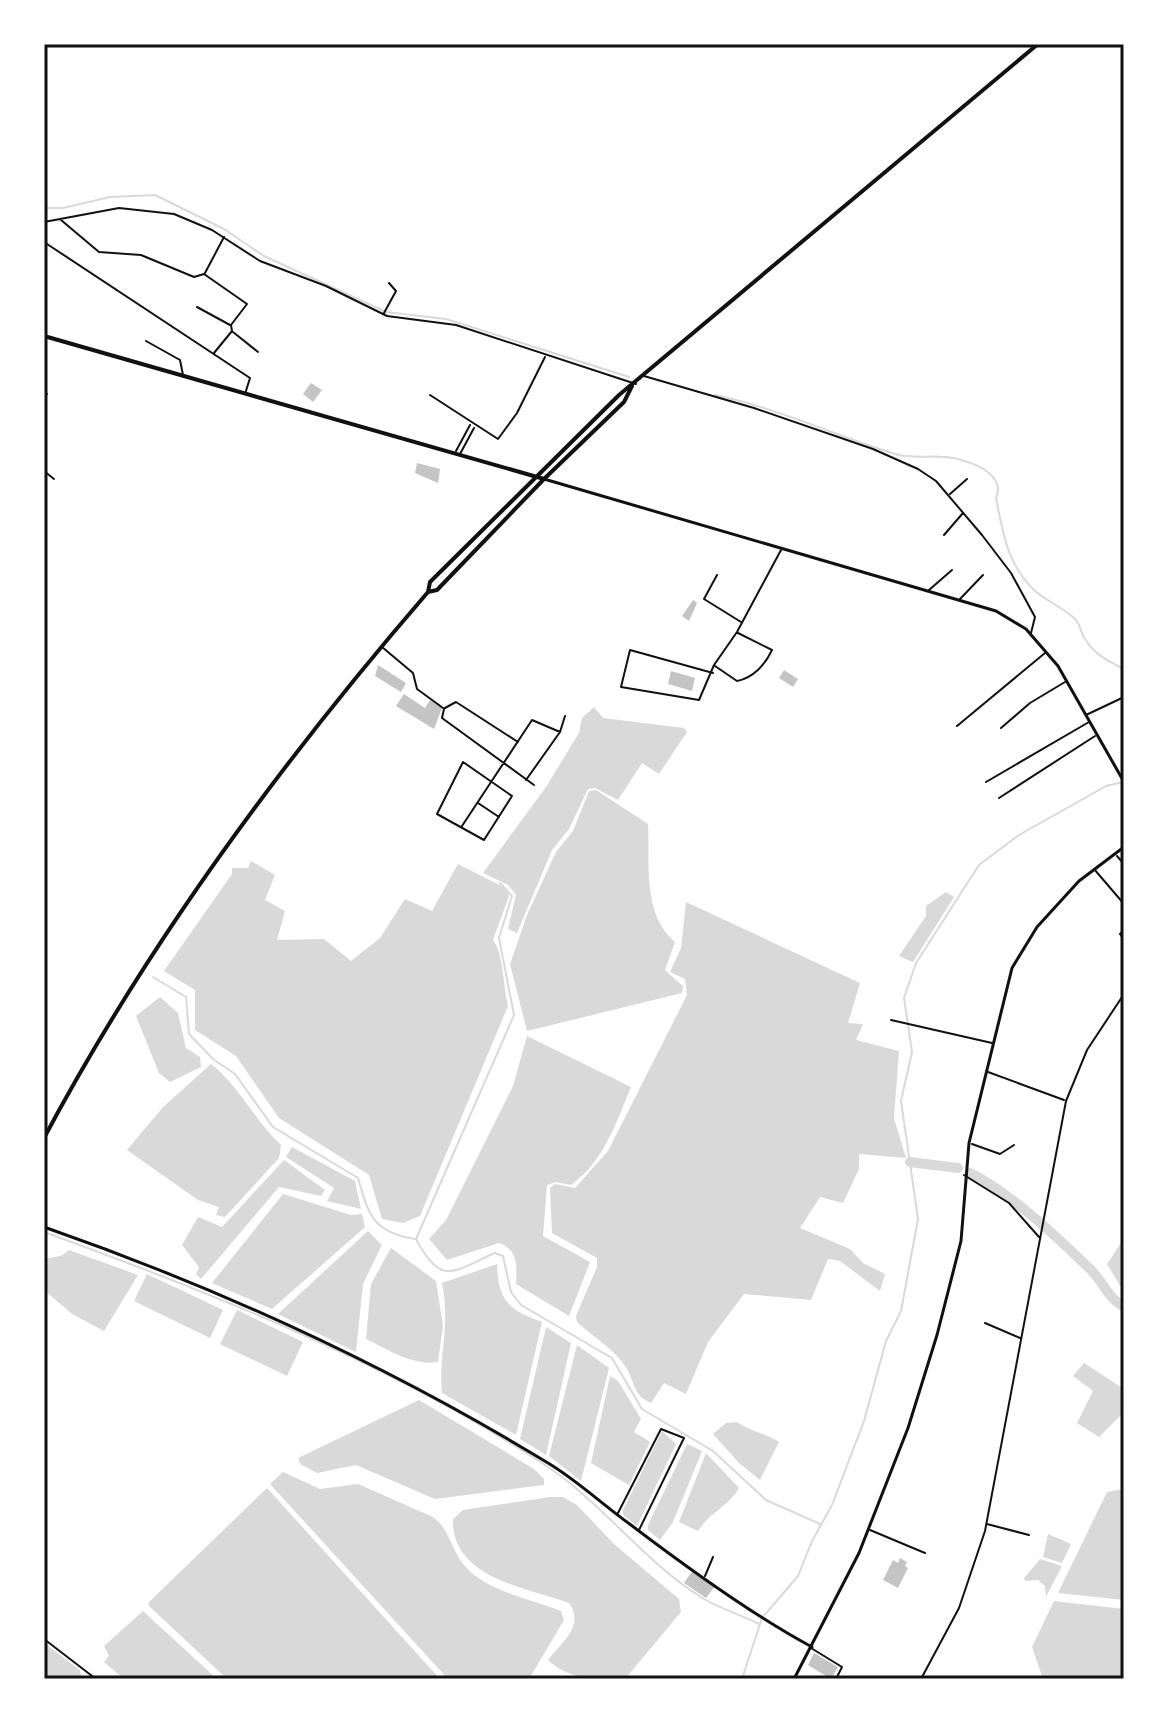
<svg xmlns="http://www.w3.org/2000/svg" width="1168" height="1723" font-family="'Golos Text',sans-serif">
  <rect width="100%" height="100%" fill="#fff"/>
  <!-- water -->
  <path fill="#d9d9d9" d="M594,707L603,718L684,728L687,732L659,774L642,763L618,800L595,788L588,789L569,829L552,850L517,933L508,929L516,895L508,885L483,873L546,787L579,733L582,718Z
    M596,790L648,824C650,864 642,914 675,942L665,970L683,986L682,993L527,1031L510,964L527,915L556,852L573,831L589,791Z
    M251,861L275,875L265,900L285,911L277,940L324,939L351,961L380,938L405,899L432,911L458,864L507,889L509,896L493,940C504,955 503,986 508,1006L420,1216L403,1223L382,1219L369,1175L279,1118L236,1056L195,1030V990L164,971L232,874V868H248Z
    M946,892L954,897L913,962L899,956L926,916V906Z
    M686,902L860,983L848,1023L863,1024L856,1040L899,1051L894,1118L906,1158L859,1154V1169L843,1203L820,1197L800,1228L850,1249L863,1263L885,1274L880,1291L840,1261L828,1259L811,1300L744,1294L708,1342L686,1394L664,1383L651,1403C633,1395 636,1385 627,1369C616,1350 593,1337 577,1322L576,1316L597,1267V1258L552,1233L550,1188L555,1184L575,1188L608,1151L687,995L685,979L670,972L681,948Z
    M160,997L178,1013L186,1048L200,1057L201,1067L170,1082L159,1073L136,1016Z
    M527,1036L631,1087C616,1123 604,1161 571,1185L556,1182L547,1185L543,1236L590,1262L569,1316L516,1284C517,1265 518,1250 499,1243L447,1260L429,1239L446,1220L513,1086Z
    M211,1064C240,1087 254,1120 281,1145L279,1158L225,1217L216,1215L219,1207L198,1200L127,1150L163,1107Z
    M292,1147L355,1181L361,1209L327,1201L334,1188L286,1157Z
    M284,1160L325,1190L321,1196L279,1187L201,1279L196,1274L199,1267L182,1245L198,1217L222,1227Z
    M283,1194L351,1215L362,1214L365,1227L272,1309L212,1283Z
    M368,1231L382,1245L363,1284L356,1352L278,1314Z
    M1124,1238V1292L1107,1264Z
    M391,1248L436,1281L443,1326L438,1362C412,1366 389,1350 366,1339L371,1284Z
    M69,1250L138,1275L104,1331L72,1314L44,1290V1259L61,1256Z
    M497,1264C498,1301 509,1310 542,1322L516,1435L442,1393C438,1355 451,1326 442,1283Z
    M147,1274L223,1310L210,1338L134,1301Z
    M237,1310L303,1342L287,1376L220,1344Z
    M546,1327L571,1343L546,1455L520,1439Z
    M577,1345L609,1368L581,1481L549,1456Z
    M1084,1363L1124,1389V1412L1099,1437L1077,1423L1093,1391L1073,1376Z
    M610,1376L618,1381L641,1419L634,1432L650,1442L629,1485L591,1463Z
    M419,1400L534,1469L544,1479V1485L435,1499L356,1465L317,1473L300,1464L298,1458Z
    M737,1422C751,1432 766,1433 779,1442L760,1480L739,1463L713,1434L726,1423Z
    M662,1431L676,1444L637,1526L623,1515V1510Z
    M687,1444L702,1451L673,1522L660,1540L648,1530V1525Z
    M706,1453L739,1488C730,1505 708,1514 698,1531L679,1522Z
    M283,1472L320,1489L358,1484L433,1517C449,1528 452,1551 464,1565C485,1591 531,1599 561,1611L564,1620L529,1679H448L270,1484Z
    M267,1488L440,1679H227L149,1606V1602Z
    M1124,1489V1600L1058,1593L1107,1492Z
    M550,1497H563L577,1505L614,1544L679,1599L681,1612L625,1679C596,1679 571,1681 548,1660C562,1642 585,1626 569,1603C525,1587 451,1578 453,1519L463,1510Z
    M1048,1534L1071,1544L1062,1563L1043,1557Z
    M1040,1559L1062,1566L1046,1597L1045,1586L1038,1580L1025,1581L1024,1578Z
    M1054,1601L1124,1609V1679H1043L1032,1647Z
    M143,1611L217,1679H124L104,1662L109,1656L104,1646Z
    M44,1643L80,1670L82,1679H44Z"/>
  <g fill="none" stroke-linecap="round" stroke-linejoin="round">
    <!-- stream -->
    <path stroke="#d9d9d9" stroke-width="2" d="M44,208H63L110,197L155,195L224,229L264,256L386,312L446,319L629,377
      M715,395C777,408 834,435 895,454C915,460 940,453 961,460C980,465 1005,477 996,498C1003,533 1007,563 1033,589C1044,600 1062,607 1074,618C1081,624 1080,632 1085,639C1095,655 1108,661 1124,669
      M500,883L512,896L499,938L514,1015L416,1239C442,1288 453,1271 495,1253L503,1256L511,1292L521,1305L612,1358L642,1409L713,1451L766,1500L820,1524
      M153,977L186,997L189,1034L213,1059L235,1074L273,1127L358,1178C369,1216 373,1232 415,1239
      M44,1232C215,1294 389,1363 542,1463C602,1501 644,1563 704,1599C721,1609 741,1615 759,1624
      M99,1677L102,1679
      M742,1679L762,1618L798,1576L812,1541L832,1505L864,1421L886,1341L901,1311L918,1219L901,1101L912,1052L904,998L916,963L979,865L1019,835L1106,786L1123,782"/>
    <!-- river -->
    <path stroke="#d9d9d9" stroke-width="10" d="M910,1162L958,1168
      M970,1173C1011,1193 1058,1238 1091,1270C1104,1283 1107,1297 1124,1307"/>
  </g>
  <!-- building -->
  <path fill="#c4c4c4" d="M311,383L322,390L313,402L303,394Z
    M417,463L440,469L438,483L415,473Z
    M693,600L697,603L689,621L682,616Z
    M378,665L406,683L401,692L375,676Z
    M784,670L798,679L793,687L779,678Z
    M671,671L695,678L692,691L668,684Z
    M404,694L425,708L430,700L442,708L434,729L396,706Z
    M900,1558L907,1562L905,1566L908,1568L898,1588L883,1580L893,1560L898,1563Z
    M693,1570L715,1586L706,1598L684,1583Z
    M814,1653L838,1667L831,1679L808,1665Z"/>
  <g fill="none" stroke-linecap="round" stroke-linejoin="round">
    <!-- minor -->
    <path stroke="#111" stroke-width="2" d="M61,220L99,252L141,255L194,277L204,274L247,304L231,325L232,331L214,353
      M44,222L119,208L174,214L212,230L260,261L326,286L387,316L456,325L636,384
      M44,242L250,378L245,394
      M205,273L224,237
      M197,307L230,325
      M384,313L396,291L389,283
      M233,332L258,352
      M146,341L180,360L183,375
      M644,376L754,408L873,449L918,469L936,481L982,535L1011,573L1035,617L1031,633
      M44,392L47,394
      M430,395L498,439L517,413L545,357
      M456,451L470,425
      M460,454L474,428
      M44,471L54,479
      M950,494L967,479
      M944,535L963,513
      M717,575L704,599L741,622
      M929,590L952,570
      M960,599L983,575
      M382,647L413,673L417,689L443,708
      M715,666L737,681C753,678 765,665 772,650L738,633
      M713,673L630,650L621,687L699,700L714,665L737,632L781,550
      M445,708L456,702L518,742
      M444,709L442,718L534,785
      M1086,715L1124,697
      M957,726L1045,653
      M1001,728L1030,703L1065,682
      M463,762L512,796L484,840L437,814Z
      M526,780L560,732L565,716
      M986,782L1089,722
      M999,798L1095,736
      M478,803L499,817
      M462,826L532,720L560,732
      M1117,856L1124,864
      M1094,869L1124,904
      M1124,930L1120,934L1124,940
      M891,1020L992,1043
      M988,1072L1064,1100
      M972,1144L1000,1154L1014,1145
      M964,1175L1009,1203L1039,1237
      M985,1323L1020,1338
      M618,1513L661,1429L684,1438L639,1530
      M987,1524L1029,1535
      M870,1530L925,1553
      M705,1576L713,1557
      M44,1639L96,1679
      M811,1648L842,1667L836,1679
      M921,1679L959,1608L985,1531L1066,1101L1087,1050L1124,994"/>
    <!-- tertiary -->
    <path stroke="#111" stroke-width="3" d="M44,1227C222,1289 387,1365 548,1463C578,1481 603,1505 631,1525C685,1566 752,1615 812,1647"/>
    <!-- secondary -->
    <path stroke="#111" stroke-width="3" d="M544,479L996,611L1026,629L1058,666L1124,782
      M794,1679L859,1553L908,1428L937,1335L961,1241L969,1143L1012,968L1037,927L1079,881L1124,847"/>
    <!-- primary -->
    <path stroke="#111" stroke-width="4" d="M44,336L544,479"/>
    <!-- trunk -->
    <path stroke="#111" stroke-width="4" d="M428,592L437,590L544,479L624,402L632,386
      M44,1138C149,941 282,761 428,592L430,582L619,395L1038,44"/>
  </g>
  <!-- border -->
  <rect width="1168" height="1723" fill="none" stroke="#ffffff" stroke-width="92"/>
  <rect x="46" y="46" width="1076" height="1631" fill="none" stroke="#111" stroke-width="3"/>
</svg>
